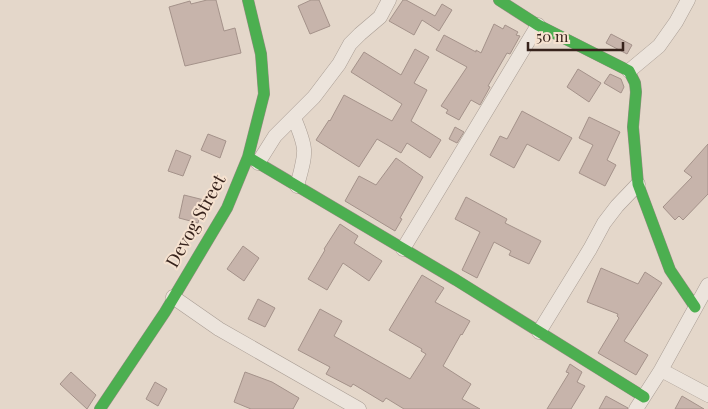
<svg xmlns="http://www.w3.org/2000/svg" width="708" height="409" font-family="'Playfair Display',serif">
  <rect width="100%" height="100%" fill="#e4d7ca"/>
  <!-- building -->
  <path fill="#c7b4ab" stroke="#a4928a" d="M207,0H216L224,31L235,28L241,53L185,66L169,7L190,1L191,4Z
    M311,0H319L330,26L310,34L298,6Z
    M403,0H406L435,16L442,4L452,10L439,31L422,20L414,35L389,21Z
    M494,24L503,29L505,25L518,32L516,35L520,36L510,54L507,53L488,86L490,87L480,105L471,100L459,120L446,113L448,110L441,106L467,67L436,50L444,35L476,52V50L481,53Z
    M611,34L632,45L627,54L606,43Z
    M415,49L429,57L414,83L427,90L411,121L441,140L430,158L407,143L401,153L377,139L359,167L316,140L329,120L330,121L344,95L392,121L402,104L351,72L364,52L401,75Z
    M578,69L601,83L589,102L567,87Z
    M610,74L621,79L624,87L621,93L604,83Z
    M522,111L572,138L559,161L527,144L514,168L490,155L500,136L507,139Z
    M589,117L620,132L607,160L616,165L605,186L579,173L593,145L579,138Z
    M455,127L464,132L457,143L449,139Z
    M208,134L226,141L220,158L201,150Z
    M708,144V194L683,220L679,216L675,220L663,207L692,177L684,171Z
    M176,150L191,156L183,176L168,171Z
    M396,158L423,177L400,218L402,219L395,231L345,201L359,176L376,185Z
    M184,195L204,200L198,223L179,218Z
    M466,197L507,219L505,223L541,241L529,264L509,255L511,251L494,242L477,278L462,270L480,232L455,219Z
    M340,224L358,236L354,243L382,261L369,281L343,263L327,290L308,279L325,250L324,249Z
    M243,246L259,258L244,281L227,269Z
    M601,268L638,284L645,272L662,283L624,341L648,355L636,375L598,353L619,318L617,316L618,314L587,302Z
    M422,275L444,288L435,302L470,321L462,335L461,334L443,366L471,384L462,399L480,409H404L386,398L383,402L353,384L351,387L326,374L330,367L298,350L320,309L342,321L334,336L410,379L426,354L421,351L422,349L389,330Z
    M258,299L275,308L265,327L248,319Z
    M570,364L582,372L577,382L585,386L571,409H547L569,373L566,372Z
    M71,372L96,395L87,409L60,384Z
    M245,372L272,382L299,398L293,409H251L234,402Z
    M155,382L167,389L158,406L146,399Z
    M606,396L628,408L627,409H599Z
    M682,396L704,409H675Z"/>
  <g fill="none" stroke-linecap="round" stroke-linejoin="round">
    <defs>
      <path id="street" d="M629,71L659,46L676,22L688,0
        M294,118C308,151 306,152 297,186
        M258,163L275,136L314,97L339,64L350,44L360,34L380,17L389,0
        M403,249L538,25
        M173,297L219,329L359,409
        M539,332L590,249L604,223L617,206L638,184
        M661,370L708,395
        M636,409L661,370L708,285"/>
      <path id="fast" d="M499,0L538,25L629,71L635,83L636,92L633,127L638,184L670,270L695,307
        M248,157L456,280L644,397
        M100,409L165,312L227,208L248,157L264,94L261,54L248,0"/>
    </defs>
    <!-- street casing -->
    <use href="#street" stroke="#a99d94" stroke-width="15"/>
    <!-- fast casing -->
    <use href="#fast" stroke="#988c84" stroke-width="12"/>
    <!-- street -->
    <use href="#street" stroke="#ece4dc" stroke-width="14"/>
    <!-- fast -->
    <use href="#fast" stroke="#4caf50" stroke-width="11"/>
  </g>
  <g text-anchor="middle" stroke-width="4" stroke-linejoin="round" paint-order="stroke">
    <!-- street labels -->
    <g font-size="18" fill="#37231c" stroke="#f6e2d0">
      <text transform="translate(196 221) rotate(-61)" y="6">Devog Street</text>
    </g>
  </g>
  <!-- scale -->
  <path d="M528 42v8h95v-8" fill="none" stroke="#37231c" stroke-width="2.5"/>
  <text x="536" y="42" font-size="15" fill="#37231c" stroke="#f6e2d0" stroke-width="4" paint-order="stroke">50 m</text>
</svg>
